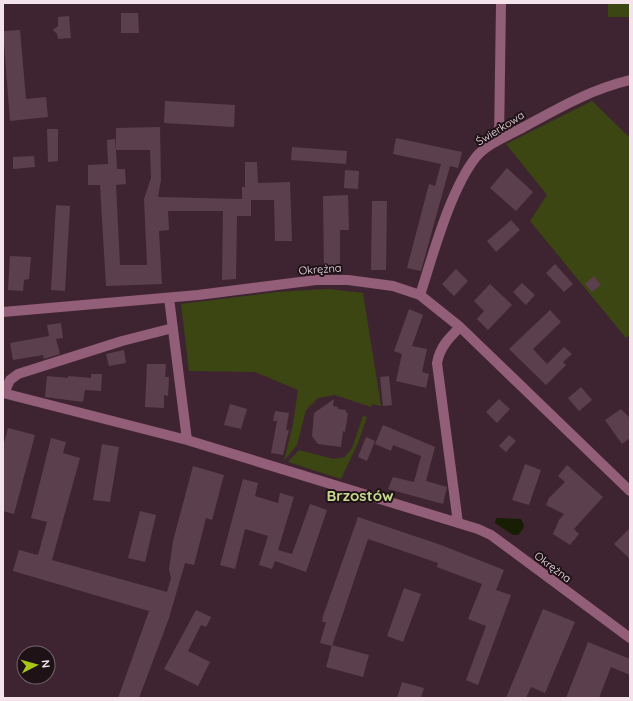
<svg xmlns="http://www.w3.org/2000/svg" width="633" height="701" font-family="Quicksand,sans-serif">
  <rect width="100%" height="100%" fill="#3e2431"/>
  <!-- green -->
  <path fill="#3b4612" d="M608,3H630V17H608Z
    M592,101L630,138V335L626,338L530,221L547,195L506,144Z
    M328,289L363,293L381,406L372,404L371,407L335,395L318,398L306,410L297,445L284,461L293,424L298,390L255,372L189,371L181,304L277,292Z
    M363,416L367,417L358,443L341,479L288,462L299,450L334,459L345,457L352,448Z"/>
  <!-- water -->
  <path fill="#181e04" d="M496,518L521,519L524,525L523,529L518,535H513L495,523Z"/>
  <!-- building -->
  <path fill="#5c3f4d" fill-rule="evenodd" d="M121,13H138L139,33H121Z
    M69,16L71,38L58,39L57,34L53,30L58,26V17Z
    M20,30L26,99L46,97L48,117L10,121L3,31Z
    M165,101L235,105L234,127L164,123Z
    M160,127L161,180L158,197L242,199V187H245V162H257L258,183L290,182L292,241H275L274,200H251V216H237L236,279L222,280L223,211H168L169,230L159,231L162,284L106,286L100,185H88V165L108,164L107,140L115,139L116,150V128ZM116,150H150L151,178L144,199L147,265H120L116,185L126,184L125,169H117Z
    M47,129H58V161L48,162Z
    M396,138L462,152L458,168L450,166L421,271L407,268L429,184L435,186L441,164L393,154Z
    M292,147L347,151L346,164L291,160Z
    M34,156L35,167L13,169V157Z
    M507,168L533,192L516,211L490,188Z
    M345,170L359,171L358,189L344,188Z
    M348,195L349,230H340V271H324L323,196Z
    M372,201H387L386,270H371Z
    M56,205L70,206L65,291L51,290Z
    M511,220L520,230L496,252L487,241Z
    M10,256L31,257L29,279L24,280L23,291L8,290Z
    M555,264L573,284L564,292L546,273Z
    M456,269L468,281L454,296L442,284Z
    M594,276L601,285L592,292L585,284Z
    M522,283L535,295L526,305L513,292Z
    M490,284L512,305L488,330L477,319L484,311L474,301Z
    M409,309L423,315L412,346L427,349L422,372L429,374L426,388L396,381L402,354L394,351Z
    M550,310L561,322L533,349L547,364L564,347L572,354L563,362L566,365L546,385L509,349Z
    M61,323L63,338L56,339L60,354L44,359L43,355L13,360L10,343L49,336L47,325Z
    M124,350L126,363L109,366L106,354Z
    M147,364H166L165,377H169L168,396L164,395V408L145,407Z
    M91,374H102L101,391L85,390L83,402L45,397L47,376L68,378V376L91,378Z
    M389,376L392,405L383,406L380,377Z
    M581,387L592,400L579,411L568,398Z
    M334,399L333,406L338,407V409L346,410V413H348L345,432L343,431L341,447L318,444L312,436L314,413Z
    M499,399L510,409L497,423L486,412Z
    M230,404L247,409L241,429L224,425Z
    M621,409L630,418V438L622,444L605,420Z
    M275,411L289,413L286,430H289L283,455L271,453L277,421H273Z
    M383,425L435,447L426,481L447,487L443,504L388,489L393,477L414,482L421,456L393,445L391,451L375,444Z
    M8,428L35,435L14,514L3,511V447Z
    M509,435L516,441L506,452L499,446Z
    M366,437L375,441L367,461L358,457Z
    M51,438L66,442L63,453L80,458L52,560L167,592L171,578L169,569L173,541L193,466L224,475L212,520L206,518L194,565L185,563L169,618L139,698H118L149,611L13,571L19,550L38,555L47,522L31,518Z
    M102,444L119,447L110,502L93,500Z
    M525,464L541,470L529,505L512,500Z
    M567,465L603,497L574,529L579,534L570,545L553,534L559,520L564,514L546,505L549,498L565,482L558,476Z
    M243,479L258,483L255,496L278,503L280,493L294,497L278,550L292,554L310,504L327,510L306,572L275,561L272,569L259,565L268,536L245,529L235,569L220,565Z
    M140,511L156,515L145,562L128,558Z
    M358,517L441,545L504,570L496,590L511,595L478,685L466,680L486,626L468,619L482,584L437,567L438,563L368,539L332,646L320,643L326,622H322L323,616Z
    M630,528V559L614,544Z
    M404,588L421,594L403,642L387,636Z
    M543,609L575,622L545,693L531,687L526,698H506Z
    M196,610L211,617L206,627L201,625L188,651L210,662L198,686L164,669Z
    M588,642L630,659V675L611,667L599,698H566Z
    M332,645L369,655L363,677L326,667Z
    M402,682L424,688L421,698H397Z"/>
  <g fill="none" stroke-linecap="round" stroke-linejoin="round">
    <!-- minor -->
    <path stroke="#935e77" stroke-width="10" d="M499,140L501,3
      M420,295C433,255 450,190 476,157C487,144 507,136 522,128C559,108 589,90 630,80
      M169,298L187,440
      M3,312L198,295L316,280H348L393,286L420,295L460,327L630,491
      M3,393L187,440L478,529L491,535L630,638
      M4,393L10,380L18,374L122,341L173,328
      M458,523L437,363C440,347 448,339 460,327"/>
  </g>
  <g text-anchor="middle" stroke-width="4" stroke-linejoin="round" paint-order="stroke">
    <!-- street labels -->
    <g font-size="11" fill="#f5e3eb" stroke="#1e1217">
      <text transform="translate(500 128) rotate(-32)" y="4">Świerkowa</text>
      <text transform="translate(320 269) rotate(-4)" y="4">Okrężna</text>
      <text transform="translate(553 567) rotate(37)" y="4">Okrężna</text>
    </g>
    <!-- district labels -->
    <g font-size="15" font-weight="bold" fill="#c5d88d" stroke="#1e1217">
      <text x="360" y="501">Brzostów</text>
    </g>
  </g>
  <!-- border -->
  <rect width="633" height="701" fill="none" stroke="#f5e3eb" stroke-width="8"/>
  <!-- north arrow -->
  <g transform="translate(36 665) rotate(84)"><circle r="19" fill="#1e1217" stroke="#74666c"/>
  <path d="M0-3L7 15L0 10L-7 15Z" fill="#aac719"/>
  <text y="-6" font-size="11" font-weight="bold" text-anchor="middle" fill="#f5e3eb">N</text>
  </g>
</svg>
